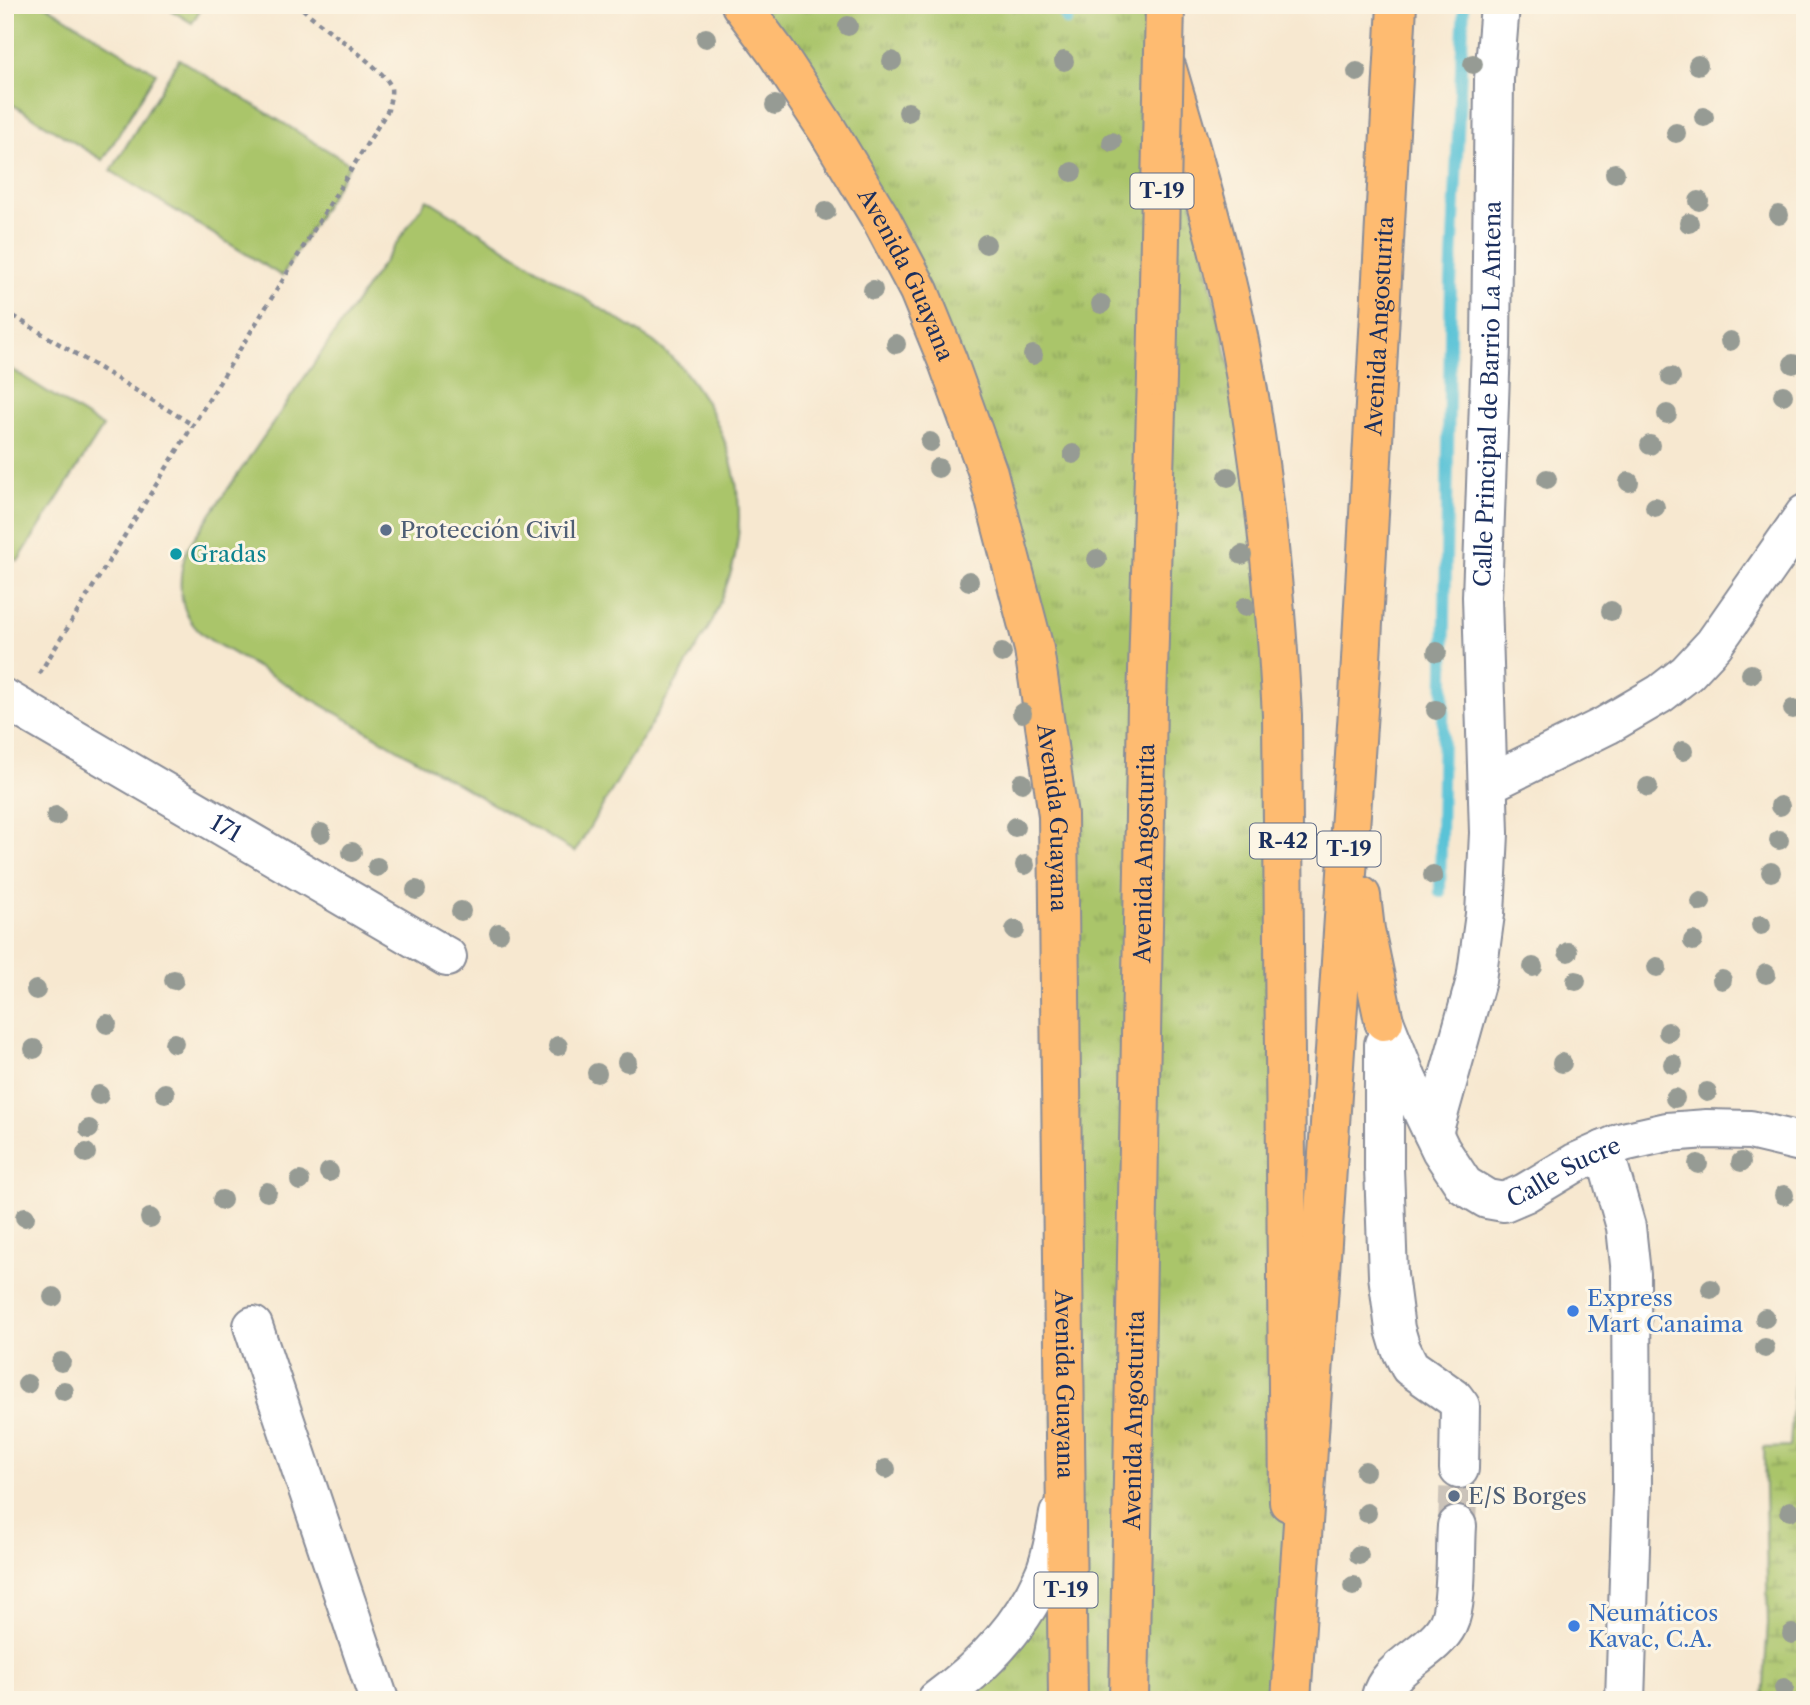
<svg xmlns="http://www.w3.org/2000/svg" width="1810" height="1705" font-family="'Libre Caslon Text',serif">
  <defs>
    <pattern id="grass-tufts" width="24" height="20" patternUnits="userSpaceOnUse" patternTransform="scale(1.75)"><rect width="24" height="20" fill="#aac56b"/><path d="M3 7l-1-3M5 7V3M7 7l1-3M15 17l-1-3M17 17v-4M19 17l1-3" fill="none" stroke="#8aa05b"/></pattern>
    <pattern id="wetland-marsh" width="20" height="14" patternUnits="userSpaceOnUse" patternTransform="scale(1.75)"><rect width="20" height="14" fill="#aac56b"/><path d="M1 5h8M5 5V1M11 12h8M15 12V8" fill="none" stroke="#8aa05b"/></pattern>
  </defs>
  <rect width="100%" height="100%" fill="#fcf5e5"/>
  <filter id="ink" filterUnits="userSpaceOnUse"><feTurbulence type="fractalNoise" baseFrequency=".0143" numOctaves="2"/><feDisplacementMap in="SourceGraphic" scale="14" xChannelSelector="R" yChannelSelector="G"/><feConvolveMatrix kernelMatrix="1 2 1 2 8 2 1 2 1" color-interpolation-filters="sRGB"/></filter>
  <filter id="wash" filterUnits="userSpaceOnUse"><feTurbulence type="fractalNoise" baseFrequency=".00686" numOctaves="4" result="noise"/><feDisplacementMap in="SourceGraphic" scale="28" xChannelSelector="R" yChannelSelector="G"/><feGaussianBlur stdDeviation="1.57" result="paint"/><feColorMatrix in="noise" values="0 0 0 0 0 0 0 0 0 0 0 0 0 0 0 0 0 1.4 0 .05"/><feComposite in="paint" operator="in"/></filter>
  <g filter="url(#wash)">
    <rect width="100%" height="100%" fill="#f7e8d0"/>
    <!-- grass -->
    <path fill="url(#grass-tufts)" stroke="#627a64" stroke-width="2" d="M741,5H1146L1265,519L1291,1700H937L1052,1549L1058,815L948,362Z"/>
    <!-- wetland -->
    <path fill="url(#wetland-marsh)" stroke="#627a64" stroke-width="2" d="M1795,1370L1805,1374V1700H1763L1768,1623L1764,1448L1790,1447Z"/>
    <!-- garden -->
    <path fill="#aac56b" stroke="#627a64" stroke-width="2" d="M9,5H45L156,73L103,160L5,100V11Z
      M163,5H203L192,23Z
      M179,59L350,164L282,276L111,171Z
      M427,199L654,342C663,350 673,358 681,367C723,417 748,486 736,551C732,575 721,599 712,622L575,852L224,648C216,644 208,639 201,633C176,611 177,575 188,547Z
      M5,365L103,427L18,561L5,553Z"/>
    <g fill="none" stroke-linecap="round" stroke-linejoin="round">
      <!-- stream -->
      <path stroke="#5ac3d7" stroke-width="12" d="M1060,5L1067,20
        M1440,892L1451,285L1464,5"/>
    </g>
  </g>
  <g filter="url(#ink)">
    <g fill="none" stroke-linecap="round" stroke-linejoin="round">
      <!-- minor-tunnel -->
      <path stroke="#cbc3b9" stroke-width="38" stroke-dasharray="38 19" stroke-linecap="butt" d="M1457,1526L1459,1469"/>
      <defs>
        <g id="minor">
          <path id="s1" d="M5,699L447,957"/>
          <path d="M1488,784L1607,725L1660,694L1687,673L1714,644L1805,514"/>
          <path id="s2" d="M1384,1021L1407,1079L1441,1150L1464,1185L1487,1199L1504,1202L1525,1193L1575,1163L1623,1142L1667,1132L1707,1129L1750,1130L1805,1143"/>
          <path d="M1384,1044V1168L1388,1275L1395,1329L1401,1349L1410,1367L1454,1398L1460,1406L1459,1469"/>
          <path id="s3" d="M1433,1133L1476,980L1485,914L1489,833L1482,597L1491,346L1494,79L1500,5"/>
          <path d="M1604,1150L1626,1227L1631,1274L1632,1489L1625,1700"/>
          <path d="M253,1326L379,1700"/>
          <path d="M937,1700C981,1668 1021,1627 1043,1577C1052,1558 1055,1535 1059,1514"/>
          <path d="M1380,1700C1388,1664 1433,1654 1448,1624C1458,1604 1455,1550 1457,1526"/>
        </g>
        <g id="major">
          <path id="s4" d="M741,5L776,52L828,131L881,219L919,291L948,362L988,473L1034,649L1058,815L1068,1700"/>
          <path d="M1167,69C1193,157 1220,246 1238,336C1263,461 1275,589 1282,715L1289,1502"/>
        </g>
        <g id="highway">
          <path d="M1361,896L1365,930L1384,1021"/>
          <path id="s5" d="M1129,1700L1147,703L1157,377"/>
          <path id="s6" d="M1291,1700L1359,696L1397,5"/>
        </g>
      </defs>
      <!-- minor casing -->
      <use href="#minor" stroke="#898c97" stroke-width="42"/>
      <!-- major casing -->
      <use href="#major" stroke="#898c97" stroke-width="42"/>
      <!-- highway casing -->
      <use href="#highway" stroke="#898c97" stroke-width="42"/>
      <!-- path -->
      <path stroke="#898c97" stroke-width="4.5" stroke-dasharray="5 5" stroke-linecap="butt" d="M5,311L193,425
        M39,674L388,110C389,104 392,95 391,88C388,70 316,24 299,5"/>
      <!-- minor -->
      <use href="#minor" stroke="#fff" stroke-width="38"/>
      <!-- major -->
      <use href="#major" stroke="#febb71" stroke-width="38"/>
      <!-- highway -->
      <use href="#highway" stroke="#febb71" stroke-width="38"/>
      <defs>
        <path id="highway-bridge" d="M1157,377L1165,5"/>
      </defs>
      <!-- highway-bridge casing -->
      <use href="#highway-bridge" stroke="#898c97" stroke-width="42" stroke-linecap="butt"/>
      <!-- highway-bridge -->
      <use href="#highway-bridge" stroke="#febb71" stroke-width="38"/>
    </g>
    <!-- trees -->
    <g fill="#969b94">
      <circle cx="848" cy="26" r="10"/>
      <circle cx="706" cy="38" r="10"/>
      <circle cx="892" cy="61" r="10"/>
      <circle cx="1064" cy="61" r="10"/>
      <circle cx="1473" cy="64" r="10"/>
      <circle cx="1698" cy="65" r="10"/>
      <circle cx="1357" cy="72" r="10"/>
      <circle cx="775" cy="105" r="10"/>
      <circle cx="908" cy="112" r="10"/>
      <circle cx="1704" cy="117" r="10"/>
      <circle cx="1676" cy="133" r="10"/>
      <circle cx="1112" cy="142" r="10"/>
      <circle cx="1072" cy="172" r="10"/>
      <circle cx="1615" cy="173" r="10"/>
      <circle cx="1699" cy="201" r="10"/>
      <circle cx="826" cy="211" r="10"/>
      <circle cx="1779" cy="215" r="10"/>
      <circle cx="1689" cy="223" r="10"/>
      <circle cx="986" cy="244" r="10"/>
      <circle cx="873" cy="290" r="10"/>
      <circle cx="1101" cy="304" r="10"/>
      <circle cx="1730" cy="341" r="10"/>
      <circle cx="896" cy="344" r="10"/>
      <circle cx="1033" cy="355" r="10"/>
      <circle cx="1793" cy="364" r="10"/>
      <circle cx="1671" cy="377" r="10"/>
      <circle cx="1783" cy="395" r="10"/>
      <circle cx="1667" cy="414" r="10"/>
      <circle cx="930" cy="442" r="10"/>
      <circle cx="1650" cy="445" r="10"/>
      <circle cx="1073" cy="454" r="10"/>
      <circle cx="938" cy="468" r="10"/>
      <circle cx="1228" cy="477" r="10"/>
      <circle cx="1547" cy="479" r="10"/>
      <circle cx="1629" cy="482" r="10"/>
      <circle cx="1655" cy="507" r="10"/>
      <circle cx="1242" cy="555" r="10"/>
      <circle cx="1097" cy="559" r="10"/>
      <circle cx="969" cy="581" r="10"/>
      <circle cx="1245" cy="607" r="10"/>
      <circle cx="1611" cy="611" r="10"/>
      <circle cx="1437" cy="652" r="10"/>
      <circle cx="1002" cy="653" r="10"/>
      <circle cx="1751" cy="674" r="10"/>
      <circle cx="1793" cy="709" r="10"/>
      <circle cx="1436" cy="710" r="10"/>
      <circle cx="1022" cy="713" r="10"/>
      <circle cx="1683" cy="751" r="10"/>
      <circle cx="1022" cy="783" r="10"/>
      <circle cx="1648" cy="787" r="10"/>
      <circle cx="1780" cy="806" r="10"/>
      <circle cx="56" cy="816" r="10"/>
      <circle cx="1015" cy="827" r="10"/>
      <circle cx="321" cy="833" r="10"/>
      <circle cx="1779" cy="840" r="10"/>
      <circle cx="352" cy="852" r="10"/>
      <circle cx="1025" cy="865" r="10"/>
      <circle cx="377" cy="867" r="10"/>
      <circle cx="1771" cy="872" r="10"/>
      <circle cx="1433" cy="875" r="10"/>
      <circle cx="416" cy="890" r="10"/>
      <circle cx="1701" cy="902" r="10"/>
      <circle cx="461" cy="911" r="10"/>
      <circle cx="1761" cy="925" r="10"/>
      <circle cx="1015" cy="930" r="10"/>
      <circle cx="499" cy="933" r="10"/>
      <circle cx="1693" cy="941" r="10"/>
      <circle cx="1568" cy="952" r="10"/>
      <circle cx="1533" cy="967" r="10"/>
      <circle cx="1657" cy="967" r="10"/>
      <circle cx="1766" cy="974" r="10"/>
      <circle cx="174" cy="980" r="10"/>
      <circle cx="1722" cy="980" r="10"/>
      <circle cx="1576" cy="981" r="10"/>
      <circle cx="36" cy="990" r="10"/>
      <circle cx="107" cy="1024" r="10"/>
      <circle cx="1668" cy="1032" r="10"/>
      <circle cx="174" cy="1043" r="10"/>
      <circle cx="558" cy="1046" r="10"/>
      <circle cx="34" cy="1049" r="10"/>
      <circle cx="627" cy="1062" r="10"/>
      <circle cx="1562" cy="1063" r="10"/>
      <circle cx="1673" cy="1064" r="10"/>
      <circle cx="597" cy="1073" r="10"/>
      <circle cx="1707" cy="1092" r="10"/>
      <circle cx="165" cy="1093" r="10"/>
      <circle cx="99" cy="1095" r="10"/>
      <circle cx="1675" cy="1098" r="10"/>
      <circle cx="89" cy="1129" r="10"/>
      <circle cx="86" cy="1153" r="10"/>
      <circle cx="1741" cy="1162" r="10"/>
      <circle cx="1698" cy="1164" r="10"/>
      <circle cx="329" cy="1172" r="10"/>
      <circle cx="300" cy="1181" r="10"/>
      <circle cx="267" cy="1192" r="10"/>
      <circle cx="1784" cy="1195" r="10"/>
      <circle cx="222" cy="1200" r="10"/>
      <circle cx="25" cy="1217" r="10"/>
      <circle cx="150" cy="1218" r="10"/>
      <circle cx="1711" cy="1289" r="10"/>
      <circle cx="53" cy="1297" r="10"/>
      <circle cx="1765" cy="1318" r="10"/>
      <circle cx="1765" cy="1348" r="10"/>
      <circle cx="61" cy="1362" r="10"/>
      <circle cx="27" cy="1384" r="10"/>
      <circle cx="64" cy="1391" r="10"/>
      <circle cx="886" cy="1469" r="10"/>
      <circle cx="1365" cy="1471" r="10"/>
      <circle cx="1790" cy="1511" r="10"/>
      <circle cx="1367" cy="1513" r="10"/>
      <circle cx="1359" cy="1555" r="10"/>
      <circle cx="1353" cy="1586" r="10"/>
      <circle cx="1792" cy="1634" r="10"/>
      <circle cx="1784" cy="1688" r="10"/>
    </g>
  </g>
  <!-- markers -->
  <g fill="#5c6f8a" stroke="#fcf5e5" stroke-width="2.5">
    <circle cx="386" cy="530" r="7"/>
    <circle cx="1454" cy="1496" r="7"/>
  </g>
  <circle fill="#0f9aa8" stroke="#fcf5e5" stroke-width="2.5" cx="176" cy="554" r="7"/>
  <g fill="#3f7fe0" stroke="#fcf5e5" stroke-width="2.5">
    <circle cx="1573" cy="1311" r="7"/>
    <circle cx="1574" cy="1626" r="7"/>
  </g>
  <g text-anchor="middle" stroke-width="6" stroke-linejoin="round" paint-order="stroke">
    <!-- shield labels -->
    <g fill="#fcf5e5" stroke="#5e6a86" stroke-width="2">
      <rect x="1130.5" y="173.5" width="63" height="35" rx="5"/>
      <rect x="1250" y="823.5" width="66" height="35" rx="5"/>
      <rect x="1317.5" y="831.5" width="63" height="35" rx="5"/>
      <rect x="1034.5" y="1572.5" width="63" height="35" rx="5"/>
    </g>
    <g font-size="21" font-weight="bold" fill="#1b2f5e">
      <text x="1162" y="198">T-19</text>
      <text x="1283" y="848">R-42</text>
      <text x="1349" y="856">T-19</text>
      <text x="1066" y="1597">T-19</text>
    </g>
    <!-- street labels -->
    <g font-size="23" fill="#1b2f5e" stroke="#fcf5e5">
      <text dy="8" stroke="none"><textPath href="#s4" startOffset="317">Avenida Guayana</textPath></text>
      <text dy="8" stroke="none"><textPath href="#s6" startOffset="1377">Avenida Angosturita</textPath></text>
      <text dy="8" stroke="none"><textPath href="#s3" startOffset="746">Calle Principal de Barrio La Antena</textPath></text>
      <text dy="8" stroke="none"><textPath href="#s4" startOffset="884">Avenida Guayana</textPath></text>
      <text dy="8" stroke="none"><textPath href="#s1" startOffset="256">171</textPath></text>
      <text dy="8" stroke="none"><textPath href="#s5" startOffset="847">Avenida Angosturita</textPath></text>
      <text dy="8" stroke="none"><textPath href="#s2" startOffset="294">Calle Sucre</textPath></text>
      <text dy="8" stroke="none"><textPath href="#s4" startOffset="1451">Avenida Guayana</textPath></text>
      <text dy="8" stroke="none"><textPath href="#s5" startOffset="280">Avenida Angosturita</textPath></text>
    </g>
    <!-- service labels -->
    <g font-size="23" fill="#4e5e75" stroke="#fcf5e5" text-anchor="start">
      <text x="400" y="538">Protección Civil</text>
      <text x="1468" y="1504">E/S Borges</text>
    </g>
    <!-- culture labels -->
    <g font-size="23" fill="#0d838f" stroke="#fcf5e5" text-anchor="start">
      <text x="190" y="562">Gradas</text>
    </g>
    <!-- shop labels -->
    <g font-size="23" fill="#366cbe" stroke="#fcf5e5" text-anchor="start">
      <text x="1587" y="1306">Express<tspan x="1587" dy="26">Mart Canaima</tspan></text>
      <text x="1588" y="1621">Neumáticos<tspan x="1588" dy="26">Kavac, C.A.</tspan></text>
    </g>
  </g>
  <!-- margin -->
  <rect width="1810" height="1705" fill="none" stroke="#fcf5e5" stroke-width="28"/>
</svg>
